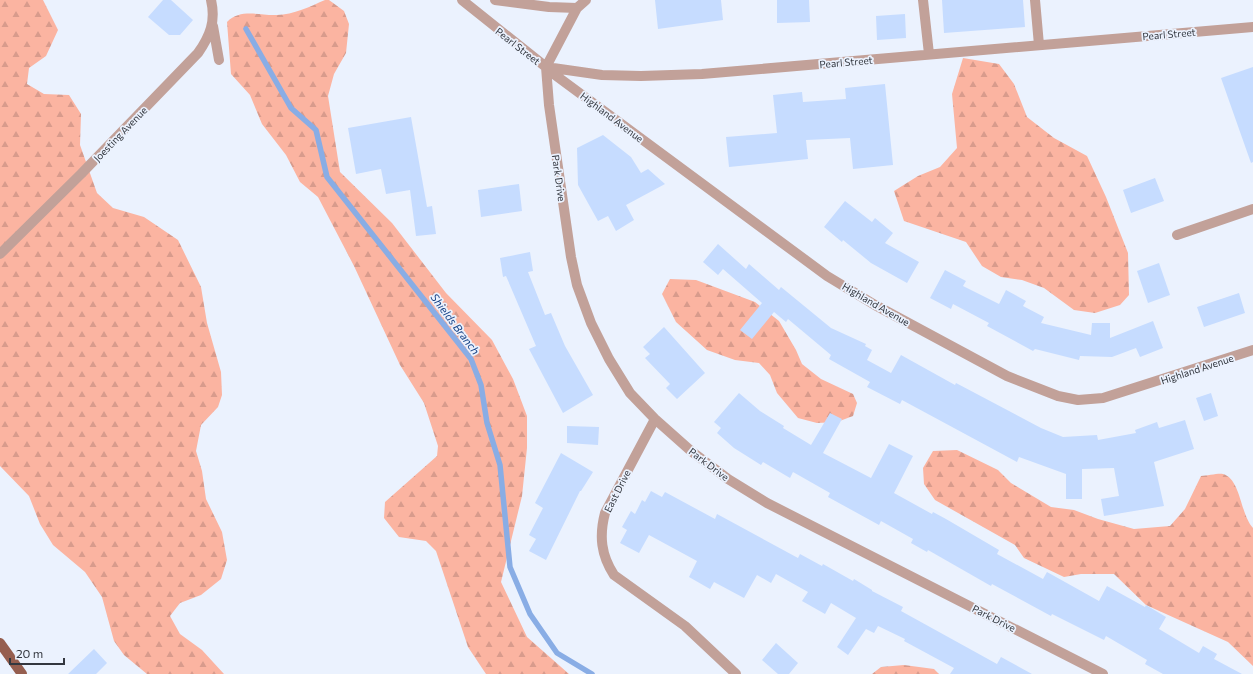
<svg xmlns="http://www.w3.org/2000/svg" width="1253" height="674" font-family="Commissioner,sans-serif">
  <defs>
    <pattern id="forest-firs" width="22" height="20" patternUnits="userSpaceOnUse"><rect width="22" height="20" fill="#fbb4a1"/><path d="M5 1l3.5 6h-7zM16 11l3.5 6h-7z" fill="#d89b8c"/></pattern>
  </defs>
  <rect width="100%" height="100%" fill="#ebf2fe"/>
  <!-- forest -->
  <path fill="url(#forest-firs)" d="M0,0H43L58,30L46,56L29,68L27,84L44,94L69,95L81,114L80,145L97,193L113,208L144,217L178,240L201,287L207,323L221,372L222,395L218,407L201,425L196,451L202,471L206,499L222,532L227,560L221,579L201,595L180,603L170,616L180,634L202,650L224,674H147L124,655L114,641L102,597L85,572L53,545L40,524L29,496L0,466Z
    M325,0H329L344,11L349,24L346,53L334,74L328,96L340,172L392,223L446,293L492,340L513,379L527,416V448L522,496L501,582L527,637L569,674H486L468,647L436,551L426,541L399,537L384,518L385,502L437,456L438,446L424,403L400,365L354,266L318,197L300,182L286,155L262,124L250,95L231,74L227,22C241,8 260,16 277,15C293,15 311,6 325,0Z
    M963,58L999,64L1014,84L1027,117L1054,138L1087,156L1106,197L1128,253L1129,295L1120,305L1095,313L1074,310L1044,288L1022,280L1001,277L982,266L966,242L904,221L894,191L918,176L940,167L957,148L952,94Z
    M670,279L696,280L755,302L779,321L796,350L802,364L821,379L853,394L857,403L853,416L837,422L817,423L798,418L777,393L770,375L759,363L735,360L707,350L676,322L662,294Z
    M957,450L998,470L1011,483L1051,507L1074,510L1098,519L1134,529L1170,526L1185,509L1201,476C1207,476 1218,473 1223,474C1241,479 1240,514 1253,528V666L1228,642L1146,605L1114,574H1081L1064,577L1024,558L1015,545L935,500L924,484L923,468L933,451Z
    M904,665L934,669L939,674H872L881,667Z"/>
  <g fill="none" stroke-linecap="round" stroke-linejoin="round">
    <!-- stream -->
    <path stroke="#89ade5" stroke-width="5.5" d="M246,29L291,108L316,130L327,177L471,359L481,385L487,423L500,465L510,567L530,614L557,653L592,674"/>
  </g>
  <!-- building -->
  <path fill="#c6dcff" d="M163,0H171L193,20L180,35H169L148,17Z
    M655,0H721L723,20L658,29Z
    M777,0H809L810,22L777,23Z
    M942,0H1023L1025,27L944,33Z
    M905,14L906,38L877,40L876,16Z
    M1253,67V162L1251,163L1221,78Z
    M885,84L893,165L853,169L850,138L806,140L808,159L729,167L726,137L777,133L773,95L802,92L803,102L846,99L845,88Z
    M411,117L427,207L432,206L436,234L416,236L410,190L386,194L381,169L356,174L348,128Z
    M603,135L631,157L641,173L648,169L665,184L626,205L634,220L616,231L608,216L598,221L578,185L577,148Z
    M1155,178L1164,201L1131,213L1123,190Z
    M519,184L522,211L481,217L478,190Z
    M845,201L872,222L875,218L893,233L885,243L919,262L907,283L871,263L843,240L842,242L824,227Z
    M718,244L746,269L749,264L779,290L781,287L831,328L866,344L865,346L872,350L867,360L891,373L901,355L955,385L956,383L1041,428L1063,437L1097,435L1098,440L1136,433L1135,430L1157,422L1159,428L1185,420L1194,449L1154,462L1164,506L1104,516L1101,499L1119,496L1114,468L1082,469V499H1066V474L1019,457L1017,462L902,400L900,404L867,387L870,382L829,359L831,355L788,319L786,322L774,312L752,339L740,330L762,303L723,269L718,275L703,262Z
    M530,252L533,271L528,272L545,315L551,313L565,346L593,395L563,413L529,349L536,346L506,276L503,277L500,258Z
    M1159,263L1170,295L1148,303L1137,271Z
    M945,270L966,281L963,286L999,304L1006,290L1026,301L1023,306L1044,317L1041,323L1091,335L1092,323H1110V338L1153,321L1163,348L1140,357L1136,348L1112,357L1080,356L1079,360L1035,349L1033,351L987,326L989,323L953,304L951,309L930,298Z
    M1239,293L1245,313L1204,327L1197,307Z
    M664,327L705,373L677,399L666,388L670,384L645,358L650,354L643,347Z
    M739,393L760,411L784,426L783,428L811,445L830,413L842,419L823,453L871,478L889,444L913,456L894,493L932,514L933,512L946,519L999,550L997,554L1043,579L1047,572L1099,601L1107,586L1145,607L1146,605L1166,617L1159,629L1199,653L1203,646L1217,654L1214,659L1242,674H1163L1145,664L1147,660L1106,636L1104,640L1052,614L1051,616L992,584L991,586L928,550L927,552L911,543L913,539L881,521L879,525L828,497L830,493L793,472L790,478L763,462L761,465L734,448L717,433L721,428L714,422Z
    M1211,393L1218,416L1204,421L1196,398Z
    M567,426L599,427L598,445L567,443Z
    M561,453L593,472L581,491H580L546,560L529,551L536,539L529,535L543,508L535,503Z
    M651,491L662,497L665,492L715,519L717,514L798,558L800,554L822,566L823,564L853,581L854,579L872,590V591L903,607L901,611L997,664L1001,657L1032,674H950L954,668L904,641L905,639L878,626L874,633L866,629L848,655L837,647L856,618L831,603L825,614L802,601L808,592L776,574L771,583L757,575L744,598L714,582L710,589L689,577L697,561L649,535L639,553L620,543L627,530L622,527L631,511L635,514L642,500L645,502Z
    M776,643L798,663L789,674H778L762,660Z
    M94,649L107,663L96,674H68Z"/>
  <g fill="none" stroke-linecap="round" stroke-linejoin="round">
    <!-- minor -->
    <path stroke="#c2a199" stroke-width="10" d="M462,0L546,67L602,75L641,76L702,74L1253,27
      M495,0L549,7L577,8L586,0
      M923,0L929,54
      M1035,0L1039,45
      M213,26L219,60
      M546,67L549,105L571,257L577,285L591,323L609,359L630,393L655,419L691,451L728,479L767,503L1103,674
      M546,67L577,8
      M547,69L827,276L875,305L1007,376L1058,396L1078,400L1103,398L1253,350
      M1177,235L1253,209
      M0,254L81,174L198,53C210,36 216,21 211,0
      M655,419L605,513C599,536 601,555 614,575L685,626L736,674"/>
    <!-- major -->
    <path stroke="#955e4f" stroke-width="10" d="M0,643L22,674"/>
  </g>
  <g text-anchor="middle" stroke-width="3.5" stroke-linejoin="round" paint-order="stroke">
    <!-- street labels -->
    <g font-size="10" fill="#33373f" stroke="#ebf2fe">
      <text transform="translate(1169 34) rotate(-5)" y="4">Pearl Street</text>
      <text transform="translate(518 46) rotate(38)" y="4">Pearl Street</text>
      <text transform="translate(846 62) rotate(-5)" y="4">Pearl Street</text>
      <text transform="translate(612 117) rotate(37)" y="4">Highland Avenue</text>
      <text transform="translate(120 134) rotate(-46)" y="4">Joesting Avenue</text>
      <text transform="translate(559 178) rotate(82)" y="4">Park Drive</text>
      <text transform="translate(876 304) rotate(30)" y="4">Highland Avenue</text>
      <text transform="translate(1197 369) rotate(-18)" y="4">Highland Avenue</text>
      <text transform="translate(709 464) rotate(37)" y="4">Park Drive</text>
      <text transform="translate(617 491) rotate(-63)" y="4">East Drive</text>
      <text transform="translate(994 618) rotate(27)" y="4">Park Drive</text>
    </g>
    <!-- water labels -->
    <g font-size="11" font-style="italic" fill="#1b4587" stroke="#ebf2fe">
      <text transform="translate(455 324) rotate(53)" y="4">Shields Branch</text>
    </g>
  </g>
  <!-- scale -->
  <path d="M10 658v6h54v-6" fill="none" stroke="#33373f" stroke-width="2"/>
  <text x="16" y="658" font-size="12" fill="#33373f" stroke="#ebf2fe" stroke-width="3" paint-order="stroke">20 m</text>
</svg>
